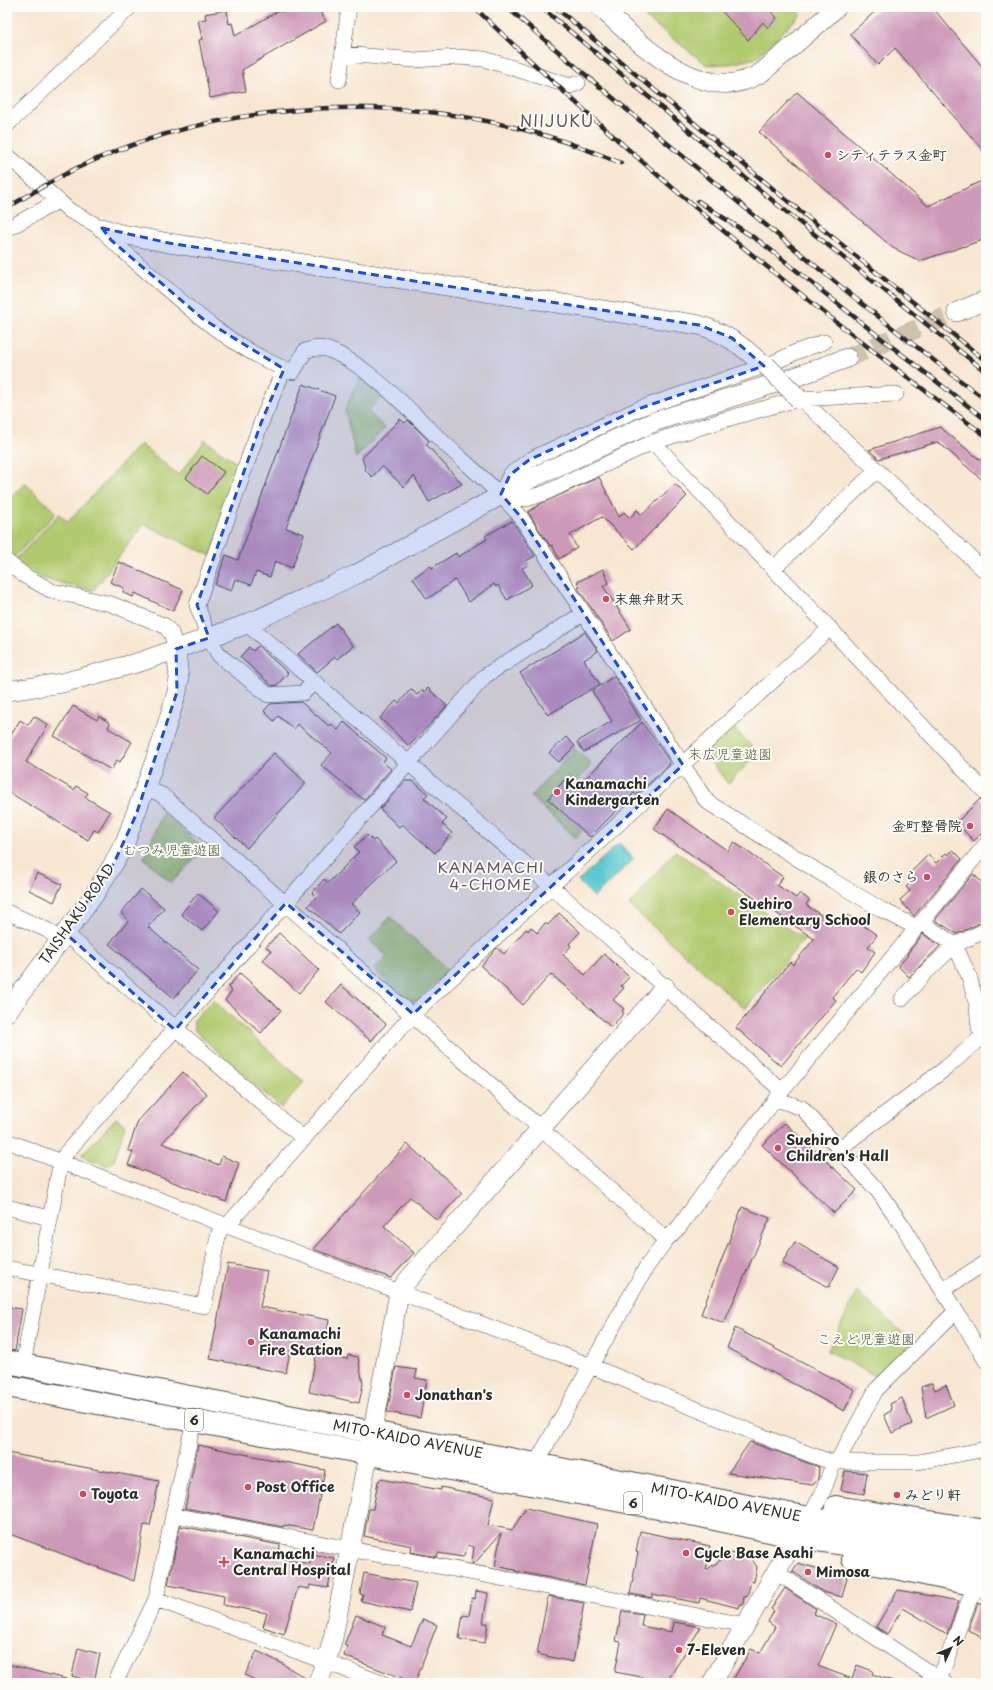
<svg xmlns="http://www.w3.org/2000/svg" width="993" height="1690" font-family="'Playpen Sans','Klee One',sans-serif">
  <rect width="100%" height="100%" fill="#fdfcf7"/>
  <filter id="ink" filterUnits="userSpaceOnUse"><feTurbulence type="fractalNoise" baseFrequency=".025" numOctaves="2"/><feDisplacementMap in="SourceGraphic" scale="8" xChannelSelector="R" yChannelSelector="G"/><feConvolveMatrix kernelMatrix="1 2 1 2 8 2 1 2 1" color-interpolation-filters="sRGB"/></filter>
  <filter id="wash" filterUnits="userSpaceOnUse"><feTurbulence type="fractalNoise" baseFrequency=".012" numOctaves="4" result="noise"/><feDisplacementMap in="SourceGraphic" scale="16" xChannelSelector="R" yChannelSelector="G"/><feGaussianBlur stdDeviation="0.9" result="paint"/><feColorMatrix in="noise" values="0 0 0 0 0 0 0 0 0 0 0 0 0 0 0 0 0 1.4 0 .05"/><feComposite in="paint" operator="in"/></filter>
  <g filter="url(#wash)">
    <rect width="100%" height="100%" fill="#f7e6d1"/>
    <!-- green -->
    <path fill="#b1ca6f" stroke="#6e7a4d" d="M632,7H794L801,14L756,58L730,64L707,65Z
      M360,376L384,395L368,411L385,428L356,458L345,410Z
      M205,440L242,467L211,556L144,524L93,591L41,578L15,560L59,514L68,522L140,444L179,475Z
      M25,483L56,513L14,557L7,552V501Z
      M731,725L758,753L728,784L704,752Z
      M574,749L592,764L576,783L567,776L547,800L582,831L576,838L531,797Z
      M163,812L204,849L171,883L144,858Z
      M675,851L804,939L745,1009L629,905Z
      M390,917L448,970L418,1000H406L374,969L387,956L369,940Z
      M213,1000L304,1082L281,1108L195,1031L193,1021Z
      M116,1118L125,1125L114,1161L107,1166L84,1157L82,1154Z
      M857,1292L915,1344L877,1377L828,1351Z"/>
    <!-- water -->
    <path fill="#5cc9cf" stroke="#447a7d" d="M619,843L634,859L594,897L578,881Z"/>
    <g id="blocks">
      <!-- building -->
      <path fill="#cd99b8" d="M290,7H317L326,21L242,70L246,91L210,98L199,40L202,39L198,20L206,19L205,14L227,10L229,24L232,23L235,36L280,10L281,12Z
        M718,7H767L777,18L768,28L763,22L748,40Z
        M880,7H932L986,71V154L895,48L878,65L850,34Z
        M797,92L928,206L986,179V239L920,261L893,248L759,132Z
        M303,384L335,396L286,528L304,534L292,568L275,561L270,577L256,572L251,585L235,579L231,591L215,585L226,555L238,560Z
        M400,419L405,423L408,420L429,441L426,444L462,484L429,502L414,476L404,487L382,466L372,477L366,471L362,458Z
        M940,427L986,465V483L938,442L879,459L869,450Z
        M202,456L224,472L207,494L186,478Z
        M599,477L619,517L624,512L630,518L637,510L642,515L675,484L687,496L634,549L602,517L570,535L577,548L559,559L552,545L550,546L528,512L542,503Z
        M512,521L535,556L526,561L528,565L522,568L532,585L507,600L498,585L496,587L494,584L469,602L455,580L427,599L413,578L430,566L432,568L456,553L458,557L487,539L485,536Z
        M119,562L183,590L173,611L135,593L133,597L123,592L124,588L110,582Z
        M603,569L609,583L603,586L631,629L613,641L578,588L580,587L577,582Z
        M336,623L353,646L337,659L335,657L317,672L298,654Z
        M585,632L598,651L584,660L600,684L548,715L520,673Z
        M258,646L288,673L277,685L272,686L240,657L249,647L253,651Z
        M614,676L641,720L584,752L577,742L612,721L592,691Z
        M428,688L447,706L409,746L380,718L396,701L399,703L411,689L417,695L422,690L424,692Z
        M301,702L329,726L331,724L338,730L344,722L386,758L383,762L391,769L364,800L321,765L332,753L297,724L294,729L278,716L274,721L264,711L270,704Z
        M73,706L97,720L99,716L110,723L108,728L132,742L120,762L117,760L111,770L54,736Z
        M34,716L48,725L26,762L74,790L76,786L88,793L85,797L110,812L98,832L94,830L88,840L7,791V742L20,720L28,725Z
        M642,722L670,762L669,765L636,795L634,793L590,837L548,799L566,778L577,787Z
        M566,737L575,746L559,762L549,753Z
        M274,753L306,783L247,848L214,818Z
        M405,781H413L428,794L424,798L447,819L442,824L452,833L435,853L402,824L399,827L380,809Z
        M980,799L986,802V829L974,841L956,823Z
        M668,809L728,851L734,842L752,855L783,877L777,885L796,898L800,893L809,900L806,905L839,927L848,915L877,935L868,947L875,952L861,972L856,968L832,997L836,1000L781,1066L736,1028L790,962L793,965L814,939L654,829Z
        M367,835L373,841L375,839L396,861L351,904L360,912L339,934L308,906L316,897L312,893L324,879L328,883L359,852L354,847Z
        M953,850L962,859L914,916L900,900L910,891L906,887L915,879L910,873L928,855L936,863L946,853L948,855Z
        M37,873L62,884L54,902L29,890Z
        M973,874L986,886V920L957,934L935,920Z
        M141,889L164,908L148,927L198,970L174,998L109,944L129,920L121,913Z
        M198,893L219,911L202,931L181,914Z
        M559,913L580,932L569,944L571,946L563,955L585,975L604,954L629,977L621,986L624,988L613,1000L624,1009L622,1011L624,1013L611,1027L551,974L523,1005L481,966L497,948L504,954L526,929L528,931L531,927L537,933L545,923L548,925Z
        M279,933L319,970L299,993L263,960L271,951L266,947Z
        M923,934L940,946L909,977L898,966L908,955L907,954Z
        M240,973L281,1010L261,1033L225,1000L232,991L228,987Z
        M341,985L386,1024L371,1041L326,1002Z
        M183,1072L207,1094L162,1143L219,1165L222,1156L239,1163L226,1202L128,1165L133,1152L128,1150L138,1121Z
        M785,1123L857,1190L834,1213L762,1145Z
        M407,1144L462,1193L437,1220L410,1197L384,1226L414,1253L391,1278L313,1249Z
        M742,1207L770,1218L724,1323L701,1314Z
        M795,1242L839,1267L829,1287L782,1263Z
        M228,1264L267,1271L260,1307L329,1320L323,1354L347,1359L348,1355L358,1357L363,1384L359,1403L309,1392L316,1356L290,1351L286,1373L210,1359Z
        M7,1307L22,1309L15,1351L7,1350Z
        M735,1328L855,1390L844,1411L727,1348Z
        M396,1367L417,1370L415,1378L427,1380L420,1418L387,1412Z
        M932,1383L935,1390L946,1385L954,1405L926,1418L921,1387Z
        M902,1398L912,1424L892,1433L884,1415L892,1410L890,1404Z
        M750,1442L819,1467L818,1479L813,1485L728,1473Z
        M198,1445L325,1470L313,1530L284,1525L283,1527L185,1508Z
        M7,1453L159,1481L150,1526L144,1525L134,1581L7,1533Z
        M845,1471L867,1473L864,1494L841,1490Z
        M380,1479L441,1490V1487L494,1498L488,1525L512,1530L526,1508L597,1524L585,1585L515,1571V1570L495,1566L501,1533L474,1564L472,1563L474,1547L468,1545L463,1557L438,1553L437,1557L411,1552L412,1546L364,1536L369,1509H373L378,1481H380Z
        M180,1526L280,1545L278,1558L310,1564L311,1554L334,1558L328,1588L310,1585L309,1589L298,1587L284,1634L263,1627L267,1613L223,1605L224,1596L168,1585Z
        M640,1531L710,1546L706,1570L731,1553L751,1558L757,1567L754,1582L751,1581L747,1597H744L743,1605L740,1604L739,1608L700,1598L699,1603L652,1594V1598L630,1594L638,1552H636Z
        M798,1563L847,1577L842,1597L823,1592L795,1573L792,1572Z
        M364,1573L416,1583L410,1612L361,1601L363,1595L360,1594Z
        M785,1588L816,1609L814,1614L836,1624L818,1666L852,1679L857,1665L873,1671L872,1674L893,1681V1683H731L751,1649L760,1653L775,1627L768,1622L774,1611L771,1609Z
        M898,1590L959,1601L947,1634L903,1608L887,1634L876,1627Z
        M476,1591L488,1593L483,1623H488L485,1643L459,1639L463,1615L469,1616L472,1598L475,1599Z
        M548,1596L584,1603L573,1662L537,1654Z
        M978,1603L986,1606V1640L968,1630Z
        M622,1611L643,1614L641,1626L672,1632L674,1622L701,1627L666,1683H640L642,1677L615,1672L621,1642L616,1641Z
        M356,1615L385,1627L382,1635L411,1646L423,1619L437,1625L415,1683L344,1656L347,1646L344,1645Z
        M78,1648L100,1654L94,1682L72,1676Z
        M257,1651L281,1663L307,1679L306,1683H261L245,1675Z
        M7,1664L66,1679V1683H7Z"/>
    </g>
  </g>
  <g filter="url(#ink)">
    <use href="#blocks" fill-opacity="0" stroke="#4a4744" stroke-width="1"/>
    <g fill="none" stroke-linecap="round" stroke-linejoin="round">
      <!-- tertiary-tunnel -->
      <path stroke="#cec1b0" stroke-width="19" stroke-dasharray="19 10" stroke-linecap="butt" d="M847,358L957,312"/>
      <defs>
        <path id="minor" d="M343,54L415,60L457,57L484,59L570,86L578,83
          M339,80L349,7
          M7,125L130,7
          M7,155L70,211L102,228L111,240C167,288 223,346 293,372L305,351C313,348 320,347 329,350C368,365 412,413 443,442C469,466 497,489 520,516L705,799L709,803L830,879L882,910L916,927
          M7,229L58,201
          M284,369L261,423L197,605L209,638L219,655L268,695L303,693L314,682
          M801,399L986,572
          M653,442L986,793
          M501,494L526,499L545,493L653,442L730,418L798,399L896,394
          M501,494L510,475L529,460L638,409L773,363L796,352L824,342
          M7,562L25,576L52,591L111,604L165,626L171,633L176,649
          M774,568L877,470
          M247,624L551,886L782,1091
          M146,788L162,795L658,1232L666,1240
          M7,912L47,930L60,939
          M921,922L955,945L969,976L977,1006L979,1028L986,1037
          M65,933L304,1139
          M902,999L924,974L955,945L986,930
          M778,1097L782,1101L802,1108L878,1191L903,1226L920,1256L956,1311
          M7,1141L591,1366L779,1443L831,1462H918L986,1449
          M840,1148L946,1068L986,1033
          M7,1207L49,1218
          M229,1227L232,1220L413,1014L830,628
          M7,1268L204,1306L218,1236L222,1225
          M943,1290L986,1262
          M23,1365L59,1171L66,1153L485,676L584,613
          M837,1462L876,1390L956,1311L986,1361
          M535,1465L647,1266L666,1240L679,1227L731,1156L782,1091L986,844
          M173,1515L745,1625
          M809,1518L822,1494L834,1462
          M776,1572L945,1683
          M156,1599L382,1683
          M115,1683L156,1599L173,1515L194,1420
          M938,1683L975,1585"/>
        <path id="tertiary" d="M600,7C638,42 703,108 759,74C766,70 773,62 780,57C799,41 818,24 837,7
          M102,228L117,233L169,243L699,325C726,333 744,347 764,366
          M957,312L986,300
          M7,691L62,683L140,662L247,624L355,575L536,476L656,421L795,377L847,358
          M7,1012L94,895L114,863L126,840L161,744L177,692L179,679L176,649
          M317,1683L326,1663L333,1638L399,1293L406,1282L665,987
          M712,1683L784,1558L804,1526"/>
        <path id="trunk" d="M7,1362L372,1432L809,1518L986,1549
          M7,1386L701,1516L797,1537L914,1554L986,1568
          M836,1507L986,1531
          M853,1559L986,1587"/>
      </defs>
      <!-- minor casing -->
      <use href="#minor" stroke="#4a4744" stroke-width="16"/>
      <!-- tertiary casing -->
      <use href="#tertiary" stroke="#4a4744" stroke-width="20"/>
      <!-- trunk casing -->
      <use href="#trunk" stroke="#4a4744" stroke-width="24"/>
      <!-- minor -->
      <use href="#minor" stroke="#fff" stroke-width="15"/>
      <!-- tertiary -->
      <use href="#tertiary" stroke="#fff" stroke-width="19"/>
      <!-- trunk -->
      <use href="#trunk" stroke="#fff" stroke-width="22"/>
      <defs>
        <path id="rail" d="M474,7C634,162 806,304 986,436
          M507,7C569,62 633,115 697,168C792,247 887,326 986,400
          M541,7L778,205L986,372
          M555,7L784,198L986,361
          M698,201L762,243L877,335L986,420
          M7,208C30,194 53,180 77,168C212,103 376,92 521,129C555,137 589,150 621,163"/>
      </defs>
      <!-- rail casing -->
      <use href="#rail" stroke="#2b2b2b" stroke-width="4.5"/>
      <!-- rail -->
      <use href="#rail" stroke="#fdfcf7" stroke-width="3" stroke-dasharray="9" stroke-linecap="butt"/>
      <defs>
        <path id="tertiary-bridge" d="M766,365L799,399"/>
      </defs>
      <!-- tertiary-bridge casing -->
      <use href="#tertiary-bridge" stroke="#4a4744" stroke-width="20" stroke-linecap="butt"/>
      <!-- tertiary-bridge -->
      <use href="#tertiary-bridge" stroke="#fff" stroke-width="19"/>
    </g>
  </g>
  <!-- marked area -->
  <path fill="#1d4ed8" fill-opacity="0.2" stroke="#1d4ed8" stroke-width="3" stroke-dasharray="8 5" stroke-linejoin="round" d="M102,228L169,243L699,325L732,338L764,366L638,409L529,460L510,475L501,494L520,516L683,765L413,1014L286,903L175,1030L65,933L114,863L136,815L177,692L176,649L209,638L197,605L261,423L284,369L203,319L111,240Z"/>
  <!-- markers -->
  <g fill="#d1495b" stroke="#fdfcf7" stroke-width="1.5">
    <circle cx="828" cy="155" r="4"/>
    <circle cx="606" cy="599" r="4"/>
    <circle cx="557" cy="792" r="4"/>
    <circle cx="970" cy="826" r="4"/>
    <circle cx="927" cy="877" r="4"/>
    <circle cx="731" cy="912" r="4"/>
    <circle cx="778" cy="1148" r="4"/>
    <circle cx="251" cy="1342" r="4"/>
    <circle cx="407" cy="1395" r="4"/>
    <circle cx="248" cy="1487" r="4"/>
    <circle cx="83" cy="1494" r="4"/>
    <circle cx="897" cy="1495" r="4"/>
    <circle cx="686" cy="1553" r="4"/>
    <path d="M222 1556h4v4h4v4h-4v4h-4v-4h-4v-4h4z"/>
    <circle cx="808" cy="1572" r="4"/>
    <circle cx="679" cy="1650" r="4"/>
  </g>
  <g text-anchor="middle" stroke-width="4" stroke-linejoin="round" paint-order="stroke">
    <!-- shield labels -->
    <g fill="#fdfcf7" stroke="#6a6a68" stroke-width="1">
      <rect x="185" y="1409" width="18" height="22" rx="3"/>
      <rect x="624" y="1492" width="18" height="22" rx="3"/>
    </g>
    <g font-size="13" font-weight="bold" fill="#2b2b2b">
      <text x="194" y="1425">6</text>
      <text x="633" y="1508">6</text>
    </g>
    <!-- poi labels -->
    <g font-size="14" font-weight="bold" fill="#2b2b2b" stroke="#fdfcf7" text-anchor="start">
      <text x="836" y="160">シティテラス金町</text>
      <text x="614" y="604">末無弁財天</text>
      <text x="565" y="789">Kanamachi<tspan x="565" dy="16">Kindergarten</tspan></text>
      <text x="962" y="831" text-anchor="end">金町整骨院</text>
      <text x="919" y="882" text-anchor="end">銀のさら</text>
      <text x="739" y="909">Suehiro<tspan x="739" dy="16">Elementary School</tspan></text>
      <text x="786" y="1145">Suehiro<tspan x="786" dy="16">Children's Hall</tspan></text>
      <text x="259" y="1339">Kanamachi<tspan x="259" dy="16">Fire Station</tspan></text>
      <text x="415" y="1400">Jonathan's</text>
      <text x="256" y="1492">Post Office</text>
      <text x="91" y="1499">Toyota</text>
      <text x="905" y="1500">みどり軒</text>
      <text x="694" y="1558">Cycle Base Asahi</text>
      <text x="233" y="1559">Kanamachi<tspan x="233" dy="16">Central Hospital</tspan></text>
      <text x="816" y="1577">Mimosa</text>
      <text x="687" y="1655">7-Eleven</text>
    </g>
    <!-- park labels -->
    <g font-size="14" fill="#535b3f" stroke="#fdfcf7">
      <text x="730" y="759">末広児童遊園</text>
      <text x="172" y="855">むつみ児童遊園</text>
      <text x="866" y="1344">こえど児童遊園</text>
    </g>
    <!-- street labels -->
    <g font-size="14" fill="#2b2b2b" stroke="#fdfcf7">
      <text transform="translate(77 914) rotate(-55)" y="5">TAISHAKU ROAD</text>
      <text transform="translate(408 1439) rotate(11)" y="5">MITO-KAIDO AVENUE</text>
      <text transform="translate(726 1502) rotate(11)" y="5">MITO-KAIDO AVENUE</text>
    </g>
    <!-- neighbourhood labels -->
    <g font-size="15" letter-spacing="1" fill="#64525c" stroke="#fdfcf7">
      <text x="491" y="873">KANAMACHI<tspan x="491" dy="17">4-CHOME</tspan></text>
    </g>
    <!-- quarter labels -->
    <g font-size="16" letter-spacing="1" fill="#64525c" stroke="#fdfcf7">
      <text x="557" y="127">NIIJUKU</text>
    </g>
  </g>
  <!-- margin -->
  <rect width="993" height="1690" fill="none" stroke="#fdfcf7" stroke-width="24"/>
  <!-- north arrow -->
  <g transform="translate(951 1648) rotate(46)" stroke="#fdfcf7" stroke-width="3" paint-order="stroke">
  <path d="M0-3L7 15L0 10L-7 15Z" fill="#2b2b2b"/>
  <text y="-6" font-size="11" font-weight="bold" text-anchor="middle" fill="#2b2b2b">N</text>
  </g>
</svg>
